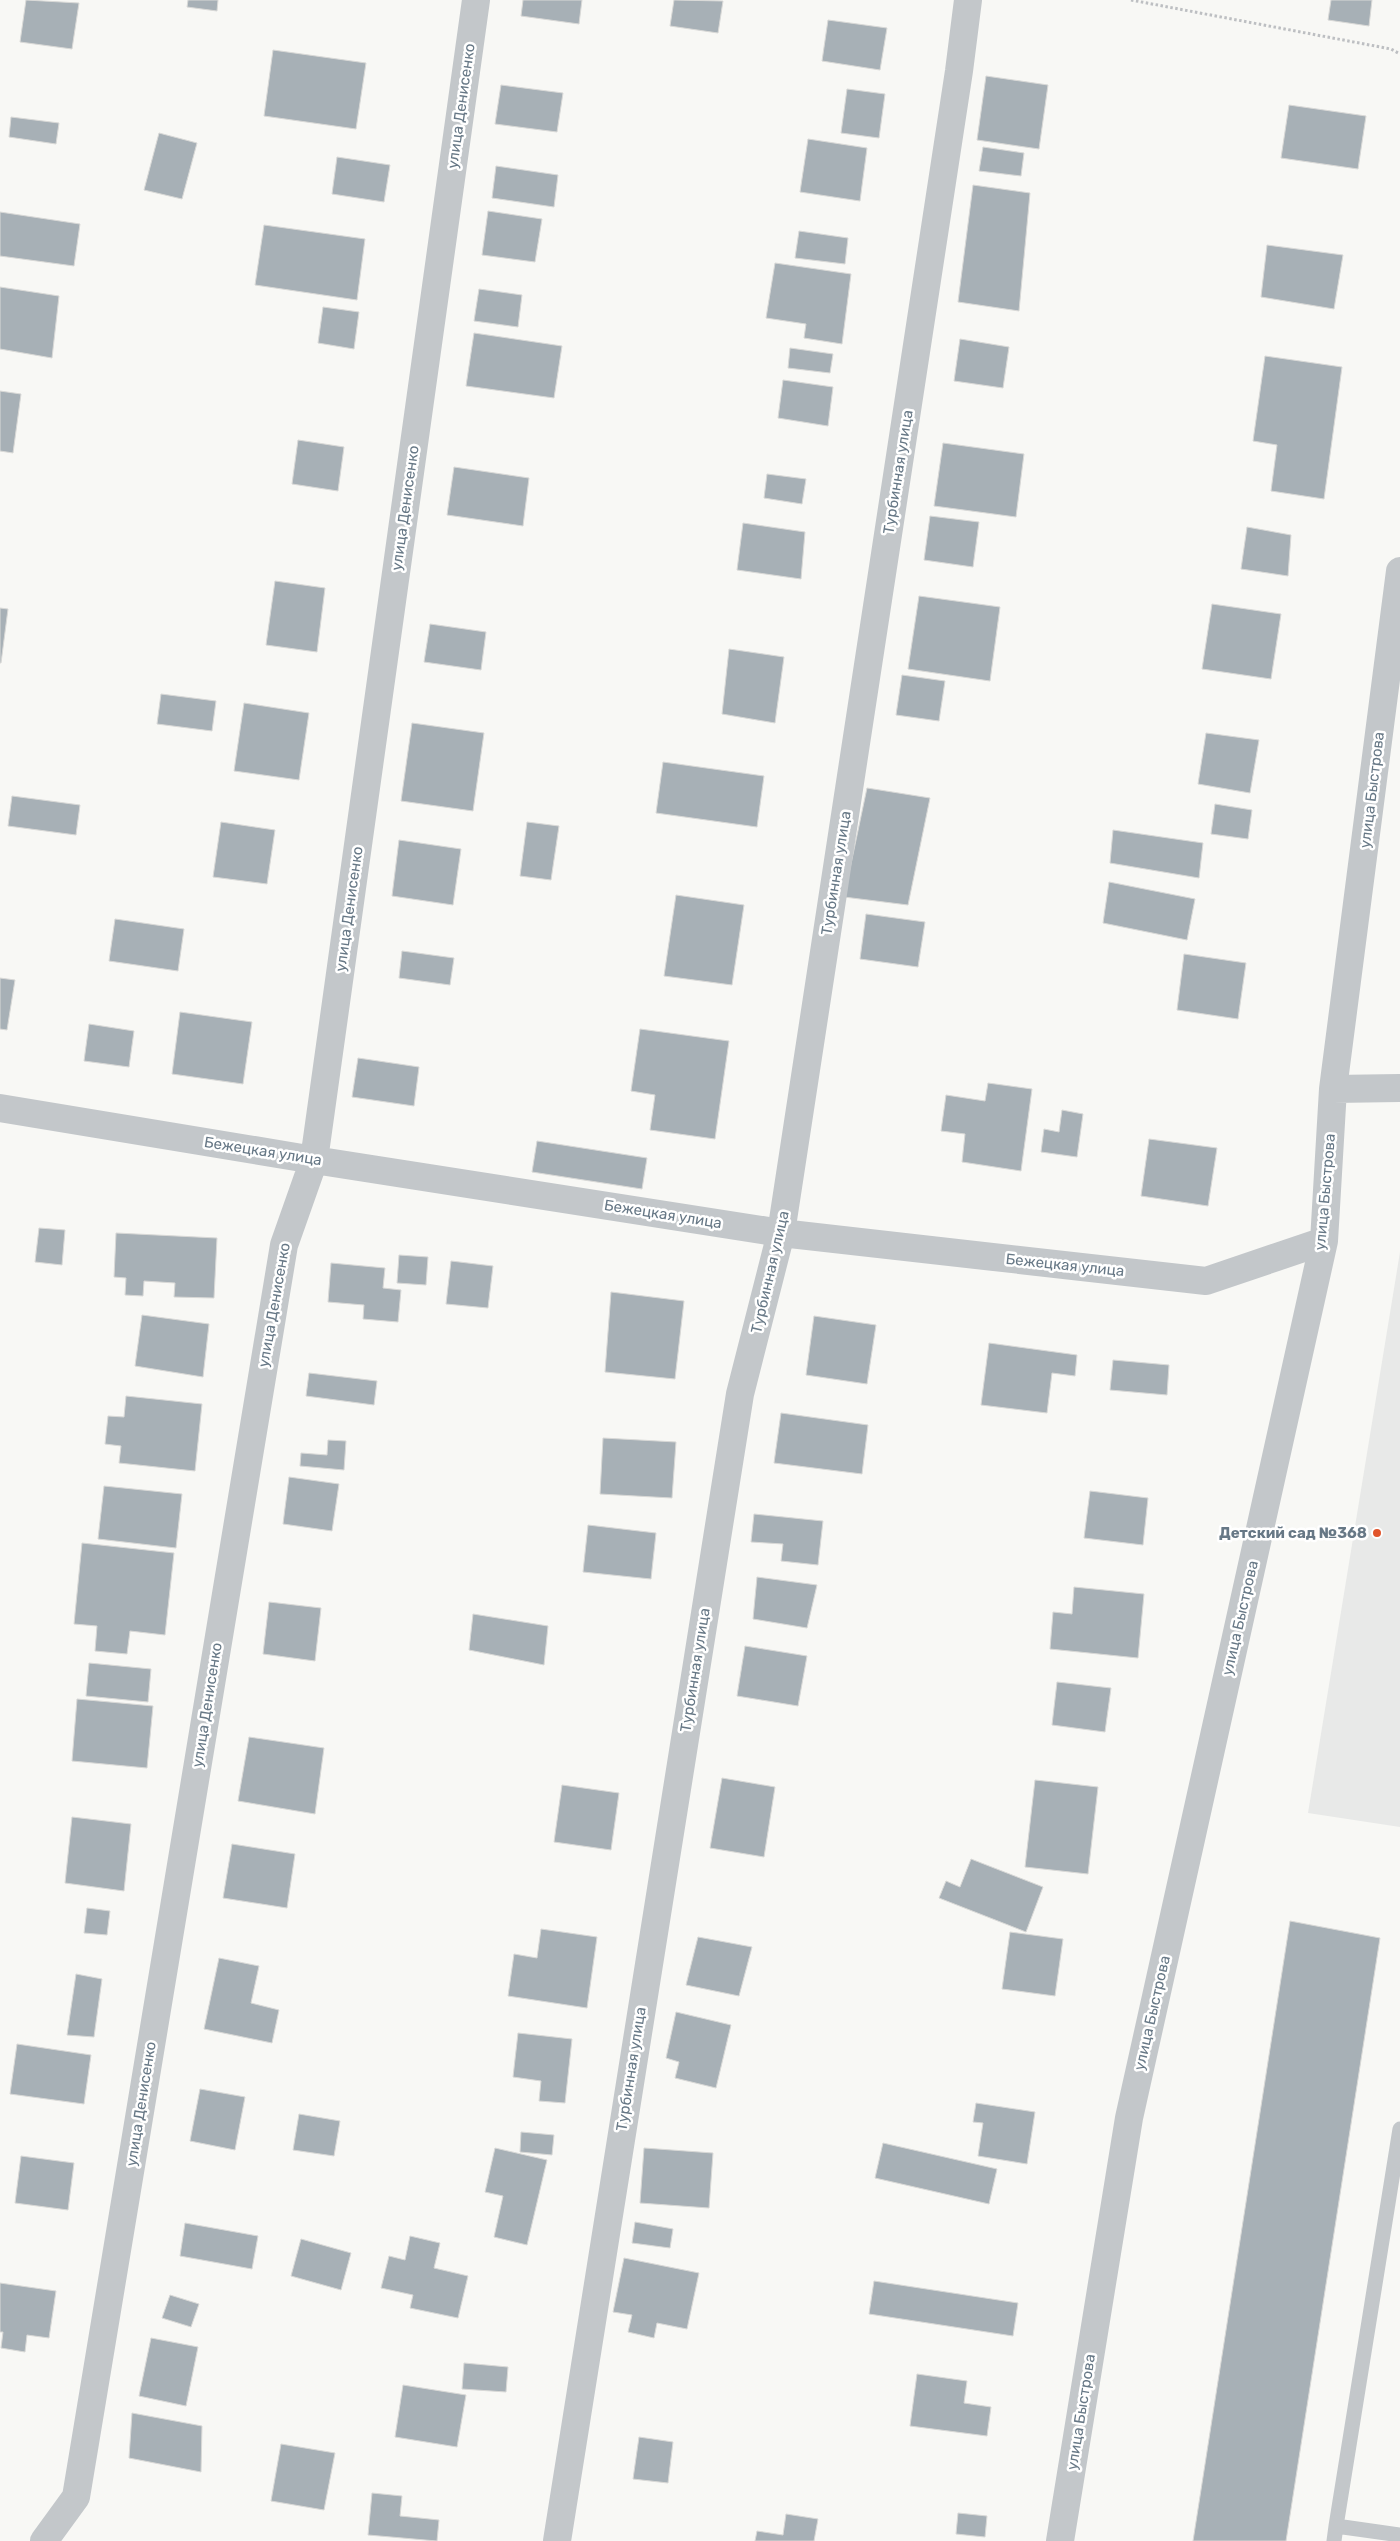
<svg xmlns="http://www.w3.org/2000/svg" width="1400" height="2541" font-family="Rubik,sans-serif">
  <rect width="100%" height="100%" fill="#f8f8f5"/>
  <!-- built -->
  <path fill="#e8e9e8" d="M1400,1252V1827L1308,1813Z"/>
  <!-- building -->
  <path fill="#a7b0b6" stroke="#d9d9d7" d="M26,0L79,3L72,49L20,42Z
    M188,0H218L217,11L187,7Z
    M523,0H582L579,24L521,16Z
    M674,0L723,1L718,33L670,26Z
    M1331,0H1372L1369,26L1328,20Z
    M828,20L887,28L880,70L822,61Z
    M273,50L366,63L356,129L264,116Z
    M986,76L1048,85L1039,149L977,140Z
    M501,85L563,93L557,132L495,124Z
    M847,89L885,94L879,138L841,133Z
    M1289,105L1366,116L1358,169L1281,158Z
    M11,117L59,123L56,144L9,137Z
    M159,133L197,143L182,199L144,190Z
    M808,139L867,148L860,201L800,192Z
    M983,147L1024,153L1021,176L979,171Z
    M337,157L390,165L384,202L332,194Z
    M496,166L558,175L554,207L492,198Z
    M973,185L1030,193L1019,311L958,302Z
    M488,211L542,219L535,262L482,255Z
    M0,212L80,224L74,266L0,256Z
    M264,225L365,239L357,300L255,285Z
    M799,231L848,238L845,264L795,258Z
    M1267,245L1343,255L1334,309L1261,297Z
    M775,263L851,274L842,344L804,338L806,324L766,318Z
    M0,287L59,296L52,358L0,349Z
    M479,289L522,295L518,327L474,321Z
    M323,307L359,312L354,349L318,343Z
    M474,333L562,346L554,398L466,386Z
    M960,339L1009,347L1003,388L954,381Z
    M790,348L833,354L830,373L788,368Z
    M1265,356L1342,367L1324,499L1271,491L1277,445L1253,441Z
    M783,380L833,387L828,426L778,418Z
    M0,391L21,394L13,453L0,451Z
    M298,440L344,447L338,491L292,484Z
    M943,443L1024,454L1016,517L934,506Z
    M454,467L529,478L523,526L447,515Z
    M767,474L806,479L802,504L764,498Z
    M930,516L979,522L973,567L924,560Z
    M743,523L805,532L801,579L737,570Z
    M1247,527L1291,535L1288,576L1241,569Z
    M275,581L325,588L317,652L266,645Z
    M919,596L1000,607L990,681L908,669Z
    M1212,604L1281,614L1271,679L1202,669Z
    M0,608L8,609L1,663H0Z
    M430,624L486,632L481,670L424,662Z
    M729,649L784,657L775,723L722,714Z
    M902,675L945,681L939,721L896,715Z
    M161,694L216,701L212,731L157,724Z
    M244,703L309,713L299,780L234,771Z
    M412,723L484,733L473,811L401,801Z
    M1206,733L1259,740L1250,793L1198,784Z
    M663,762L764,776L757,827L656,813Z
    M867,788L930,798L908,905L844,897Z
    M12,796L80,805L76,835L8,826Z
    M1215,804L1252,810L1248,839L1211,834Z
    M221,822L275,830L267,884L213,877Z
    M527,822L559,826L551,880L520,876Z
    M1113,830L1203,843L1199,878L1110,863Z
    M399,840L461,849L453,905L392,896Z
    M1109,882L1195,899L1187,940L1103,923Z
    M676,895L744,905L732,985L664,976Z
    M866,914L925,922L918,967L860,959Z
    M115,919L184,929L178,971L109,961Z
    M402,951L454,958L450,985L399,978Z
    M1184,954L1246,963L1238,1019L1177,1010Z
    M0,978L15,980L7,1030L0,1029Z
    M180,1012L252,1022L243,1084L172,1074Z
    M89,1024L134,1031L129,1067L84,1061Z
    M640,1029L729,1041L715,1139L650,1130L655,1095L631,1091Z
    M358,1058L419,1067L414,1106L352,1097Z
    M988,1083L1032,1089L1021,1171L962,1162L965,1134L941,1131L946,1095L985,1101Z
    M1062,1110L1083,1114L1077,1157L1041,1152L1044,1129L1059,1132Z
    M1149,1139L1217,1148L1208,1206L1141,1196Z
    M537,1141L647,1158L642,1189L532,1172Z
    M39,1228L65,1230L62,1265L35,1262Z
    M116,1233L217,1238L214,1298L174,1297L175,1283L144,1281L143,1296L125,1295L126,1278L114,1277Z
    M399,1255L428,1257L426,1285L397,1283Z
    M451,1261L493,1266L488,1308L446,1304Z
    M331,1263L385,1268L383,1288L401,1290L398,1322L363,1319L364,1305L328,1302Z
    M611,1292L684,1301L675,1379L605,1372Z
    M142,1315L209,1324L203,1377L135,1366Z
    M814,1316L876,1325L867,1384L806,1375Z
    M989,1343L1077,1355L1075,1376L1052,1373L1047,1413L981,1405Z
    M1113,1360L1169,1365L1167,1395L1110,1390Z
    M309,1373L377,1381L374,1405L306,1396Z
    M126,1396L202,1404L195,1471L119,1463L121,1446L105,1444L108,1416L124,1417Z
    M781,1413L868,1425L862,1474L774,1463Z
    M603,1438L676,1442L672,1498L600,1494Z
    M328,1440L346,1441L344,1470L300,1466L301,1453L327,1455Z
    M289,1477L339,1484L332,1531L283,1524Z
    M104,1486L182,1494L176,1548L98,1539Z
    M1090,1491L1148,1498L1143,1545L1084,1538Z
    M754,1514L823,1521L818,1565L781,1561L783,1544L751,1542Z
    M588,1525L656,1533L651,1579L583,1572Z
    M82,1543L174,1553L165,1635L130,1631L127,1654L95,1651L97,1626L74,1624Z
    M757,1577L817,1585L807,1628L753,1619Z
    M1074,1587L1144,1594L1138,1658L1050,1649L1053,1612L1072,1614Z
    M269,1602L321,1608L315,1661L263,1654Z
    M473,1614L548,1626L544,1665L469,1650Z
    M745,1646L807,1656L798,1706L737,1696Z
    M89,1663L151,1669L148,1702L86,1696Z
    M1057,1682L1111,1688L1105,1732L1052,1725Z
    M77,1699L153,1706L147,1768L72,1761Z
    M249,1737L324,1748L315,1814L238,1801Z
    M722,1778L775,1787L764,1857L710,1848Z
    M1035,1780L1098,1787L1088,1874L1025,1867Z
    M562,1785L619,1793L611,1850L554,1842Z
    M72,1817L131,1824L124,1891L65,1883Z
    M232,1844L295,1854L287,1908L223,1898Z
    M971,1859L1043,1887L1026,1932L939,1898L946,1881L960,1887Z
    M87,1908L110,1911L107,1935L84,1933Z
    M1290,1921L1380,1938L1286,2541H1193Z
    M541,1929L597,1937L587,2008L508,1996L514,1954L537,1958Z
    M1010,1932L1063,1939L1055,1996L1002,1989Z
    M698,1937L752,1947L739,1996L686,1985Z
    M219,1958L259,1966L251,2003L279,2010L272,2043L204,2029Z
    M76,1974L102,1979L94,2037L67,2035Z
    M676,2012L731,2025L716,2088L675,2078L679,2062L666,2058Z
    M518,2033L572,2039L565,2103L539,2101L541,2081L513,2077Z
    M17,2044L91,2055L84,2104L10,2094Z
    M200,2089L245,2097L235,2150L190,2141Z
    M976,2103L1035,2112L1027,2164L978,2156L983,2123L973,2122Z
    M299,2114L340,2121L334,2156L293,2150Z
    M521,2132L554,2135L552,2155L520,2152Z
    M883,2143L997,2169L989,2204L875,2178Z
    M495,2148L547,2160L527,2245L494,2237L503,2196L485,2192Z
    M644,2148L713,2153L709,2208L640,2203Z
    M21,2156L74,2163L68,2210L15,2203Z
    M635,2222L673,2229L670,2248L632,2243Z
    M185,2223L258,2236L252,2269L180,2256Z
    M410,2236L440,2243L434,2268L468,2276L458,2318L410,2308L413,2295L381,2288L389,2256L405,2260Z
    M301,2239L351,2253L341,2290L291,2276Z
    M624,2258L699,2273L687,2329L657,2323L654,2338L628,2332L632,2315L613,2312Z
    M874,2281L1018,2303L1013,2336L869,2314Z
    M0,2283L56,2291L49,2338L27,2335L25,2352L1,2348L3,2332H0Z
    M170,2295L199,2304L191,2327L162,2318Z
    M151,2338L198,2347L186,2406L139,2396Z
    M464,2363L508,2367L506,2392L462,2389Z
    M917,2374L967,2381L964,2403L991,2407L987,2436L910,2426Z
    M403,2385L466,2395L457,2447L395,2437Z
    M132,2413L202,2426L201,2472L129,2458Z
    M639,2437L673,2442L668,2483L633,2479Z
    M281,2444L335,2453L324,2510L271,2501Z
    M372,2493L402,2496L400,2516L439,2520L437,2541L368,2535Z
    M958,2513L987,2516L985,2537L956,2534Z
    M786,2514L818,2519L814,2541H755L757,2531L783,2535Z"/>
  <g fill="none" stroke-linecap="round" stroke-linejoin="round">
    <!-- path -->
    <path stroke="#bdbfc2" stroke-width="3" stroke-dasharray="2.5 2.5" stroke-linecap="butt" d="M1131,0L1391,49L1400,54"/>
    <!-- service -->
    <path stroke="#c3c7ca" stroke-width="15" d="M1336,2526L1400,2129
      M1334,2541L1336,2526L1400,2535"/>
    <!-- minor -->
    <path stroke="#c3c7ca" stroke-width="28" d="M1333,1089L1400,1088
      M0,1108L314,1160L781,1233L1206,1281L1324,1241
      M44,2541L76,2497L284,1245L314,1160L476,0
      M557,2541L740,1394L781,1233L959,71L968,0
      M1060,2541L1129,2118L1324,1241L1333,1089L1400,571"/>
  </g>
  <!-- markers -->
  <circle fill="#e1542b" stroke="#fff" stroke-width="2" cx="1377" cy="1533" r="5"/>
  <g text-anchor="middle" stroke-width="5" stroke-linejoin="round" paint-order="stroke">
    <!-- street labels -->
    <g font-size="15" fill="#677886" stroke="#fff">
      <text transform="translate(461 106) rotate(-82)" y="5">улица Денисенко</text>
      <text transform="translate(898 472) rotate(-81)" y="5">Турбинная улица</text>
      <text transform="translate(405 508) rotate(-82)" y="5">улица Денисенко</text>
      <text transform="translate(1372 790) rotate(-83)" y="5">улица Быстрова</text>
      <text transform="translate(836 873) rotate(-81)" y="5">Турбинная улица</text>
      <text transform="translate(349 909) rotate(-82)" y="5">улица Денисенко</text>
      <text transform="translate(263 1151) rotate(9)" y="5">Бежецкая улица</text>
      <text transform="translate(1325 1192) rotate(-85)" y="5">улица Быстрова</text>
      <text transform="translate(663 1214) rotate(9)" y="5">Бежецкая улица</text>
      <text transform="translate(1065 1265) rotate(6)" y="5">Бежецкая улица</text>
      <text transform="translate(770 1272) rotate(-77)" y="5">Турбинная улица</text>
      <text transform="translate(274 1305) rotate(-80)" y="5">улица Денисенко</text>
      <text transform="translate(1240 1618) rotate(-77)" y="5">улица Быстрова</text>
      <text transform="translate(695 1670) rotate(-81)" y="5">Турбинная улица</text>
      <text transform="translate(207 1705) rotate(-81)" y="5">улица Денисенко</text>
      <text transform="translate(1152 2013) rotate(-77)" y="5">улица Быстрова</text>
      <text transform="translate(631 2069) rotate(-81)" y="5">Турбинная улица</text>
      <text transform="translate(141 2104) rotate(-81)" y="5">улица Денисенко</text>
      <text transform="translate(1081 2412) rotate(-81)" y="5">улица Быстрова</text>
    </g>
    <!-- poi labels -->
    <g font-size="15" font-weight="bold" fill="#677886" stroke="#fff" text-anchor="end">
      <text x="1367" y="1538">Детский сад №368</text>
    </g>
  </g>
</svg>
